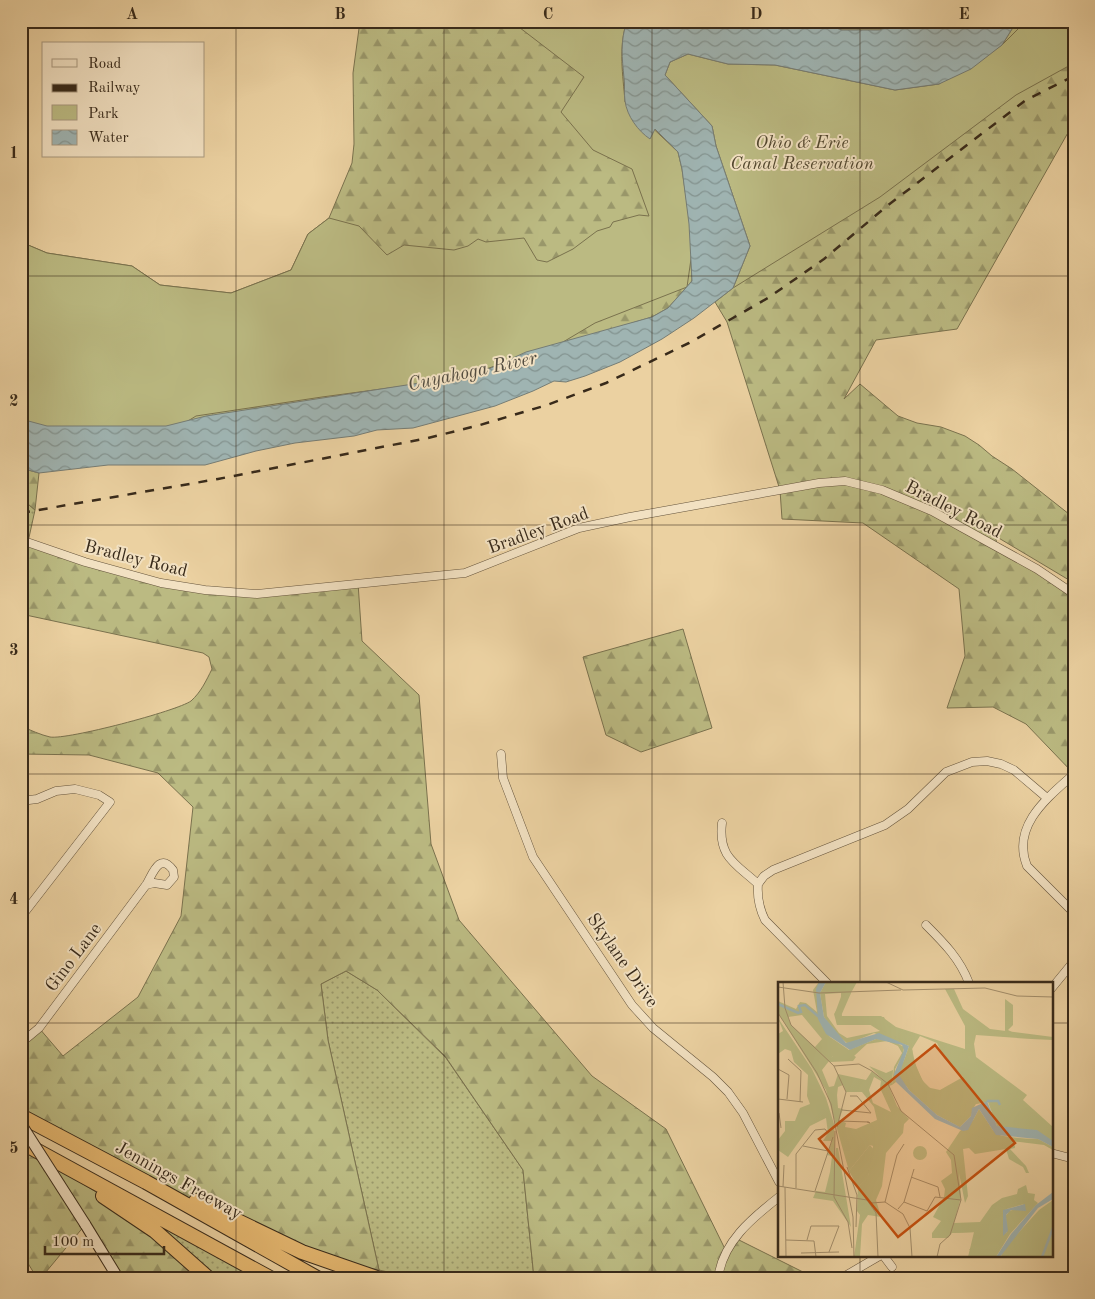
<svg xmlns="http://www.w3.org/2000/svg" width="1095" height="1299" font-family="'Old Standard TT',serif">
  <defs>
    <pattern id="grass-dots" width="8" height="8" patternUnits="userSpaceOnUse" patternTransform="scale(1.25)"><rect width="8" height="8" fill="#bbba82"/><path d="M2 2h.1M6 6h.1" fill="none" stroke="#99976a" stroke-width="1.8" stroke-linecap="round"/></pattern>
    <pattern id="forest-firs" width="22" height="20" patternUnits="userSpaceOnUse" patternTransform="scale(1.25)"><rect width="22" height="20" fill="#bbba82"/><path d="M5 1l3.5 6h-7zM16 11l3.5 6h-7z" fill="#99976a"/></pattern>
    <pattern id="water-waves" width="16" height="10" patternUnits="userSpaceOnUse" patternTransform="scale(1.25)"><rect width="16" height="10" fill="#9fb4b2"/><path d="M0 5q4-4 8 0t8 0" fill="none" stroke="#839390"/></pattern>
  </defs>
  <rect width="100%" height="100%" fill="#ebd1a1"/>
  <filter id="stains"><feTurbulence type="fractalNoise" baseFrequency=".004" numOctaves="4"/><feColorMatrix values="0 0 0 0 .2 0 0 0 0 .09 0 0 0 0 .02 0 0 0 .5 -.17"/></filter>
  <radialGradient id="worn" r=".72"><stop offset=".6" stop-color="#630" stop-opacity="0"/><stop offset="1" stop-color="#630" stop-opacity=".3"/></radialGradient>
  <!-- grass -->
  <path fill="url(#grass-dots)" stroke="#7a724e" d="M21,498L35,510L28,542L21,540Z
    M346,971L377,990L446,1058L523,1170L534,1278H415L379,1270L328,1040L321,984Z
    M167,1221L270,1278H208L155,1231Z"/>
  <!-- forest -->
  <path fill="url(#forest-firs)" stroke="#7a724e" d="M360,21H627L623,33L625,102L689,224L692,281L668,308L652,317L500,363L483,372L456,379L166,426L21,242L47,253L132,266L160,285L231,293L291,270L308,234L329,218L352,163L354,144L353,73Z
    M815,21H897L880,30H842Z
    M1017,21H1074V122L957,329L876,340L844,399L860,384L898,416L917,423L941,427L965,436L979,445L992,456L1012,469L1074,518V583L997,537L995,531L997,547L1074,594V774L1026,724L993,707L947,708L965,656L959,589L863,523L782,519L780,490L727,322L715,302L733,288L895,90L939,84L1002,45Z
    M21,468L39,473L35,510L21,498Z
    M21,540L161,583L257,594L358,583L362,641L419,695L431,844L459,920L592,1076L666,1129L726,1251L735,1238L815,1278H534L523,1170L445,1056L377,990L346,971L321,984L328,1040L379,1270L323,1259L185,1197L21,1116V1043L39,1028L63,1056L138,997L181,916L193,807L158,773L89,755L21,754V726C30,730 41,735 50,737C67,740 177,711 191,701C201,692 206,681 212,669L209,657L203,653L21,614Z
    M683,629L712,728L641,752L606,735L583,657Z
    M21,1142L70,1176L117,1205L208,1278H118L85,1225L41,1278H37L21,1252Z"/>
  <!-- park -->
  <path fill="#bbba82" stroke="#7a724e" d="M511,21H627C618,48 623,75 625,102L678,152L682,169L693,245L687,287L595,323L558,345L456,379L322,397L196,416L170,432H69L21,422V242L47,253L132,266L160,285L231,293L291,270L308,234L329,218L359,226L387,255L404,245L454,250L468,246L478,239L486,242L524,238L537,260L547,262L573,249L597,231L610,227L613,222L639,215L649,216L632,169L593,150L561,112L584,77Z
    M1026,21H1074V63L1016,95L880,197L733,288L750,246L716,146L712,126L665,75L670,62L688,54L728,64L775,65L895,90L939,84L1002,45Z"/>
  <!-- water -->
  <path fill="url(#water-waves)" stroke="#767d75" d="M627,21H815L842,30H880L897,21H1017L1002,45L971,69L939,84L895,90L775,65L728,64L688,54L670,62L665,75L712,126L716,146L750,246L733,288L694,318L662,339L620,362L585,376L566,382L554,381L533,391L495,406L413,428L377,430L354,436L295,443L256,451L205,465H108L39,473L21,468V419L47,426H166L206,416L426,382L431,380L456,379L482,372L526,352L652,317L668,308L692,281L689,224L682,169L678,152L655,129L650,139C638,131 627,116 625,101C624,94 625,86 624,78C622,58 620,41 627,21Z"/>
  <g fill="none" stroke-linecap="round" stroke-linejoin="round">
    <defs>
      <path id="street" d="M21,540L85,562L161,583L205,590L257,594L465,573L579,528L630,517L819,483L845,481L882,490L932,511L1037,569L1074,594
        M501,754L503,778L533,857L632,1005L653,1028L713,1077L728,1092L743,1113L779,1182
        M1074,774C1047,798 1011,826 1027,866L1074,913
        M21,801L37,799L56,791L75,789L99,795L110,802L21,917
        M722,823C718,857 735,863 758,884
        M758,884L764,876L773,870L885,825L908,809L946,772L972,762L987,761L1001,764L1014,770L1047,798
        M758,884C757,897 759,908 765,920L827,983
        M926,925C944,943 960,959 969,983
        M1051,989L1074,961
        M21,1043L39,1028L146,885C152,876 159,851 173,870L174,877L167,885L154,883L146,885
        M1051,1153L1074,1159
        M883,1255L892,1267
        M845,1276L881,1255
        M718,1278C723,1242 751,1219 779,1197"/>
      <path id="secondary" d="M85,1224L118,1278"/>
      <path id="highway" d="M21,1116L146,1182L317,1278
        M21,1142L270,1278
        M103,1196L155,1231L208,1278
        M196,1201L302,1252L377,1278"/>
    </defs>
    <!-- street casing -->
    <use href="#street" stroke="#65543c" stroke-width="9"/>
    <!-- secondary casing -->
    <use href="#secondary" stroke="#382a1a" stroke-width="12"/>
    <!-- highway casing -->
    <use href="#highway" stroke="#382a1a" stroke-width="16"/>
    <!-- street -->
    <use href="#street" stroke="#f2e1c2" stroke-width="8"/>
    <!-- secondary -->
    <use href="#secondary" stroke="#f2e1c2" stroke-width="10"/>
    <!-- highway -->
    <use href="#highway" stroke="#e6b870" stroke-width="14"/>
    <!-- rail -->
    <path stroke="#382a1a" stroke-width="2.5" stroke-dasharray="9 9" stroke-linecap="butt" d="M21,513L218,479L428,438L480,425L547,405L606,383L689,343L768,298L824,259L887,206L1026,100L1074,76"/>
    <defs>
      <path id="secondary-bridge" d="M21,1124L85,1224"/>
    </defs>
    <!-- secondary-bridge casing -->
    <use href="#secondary-bridge" stroke="#382a1a" stroke-width="12" stroke-linecap="butt"/>
    <!-- secondary-bridge -->
    <use href="#secondary-bridge" stroke="#f2e1c2" stroke-width="10"/>
  </g>
  <!-- grid -->
  <path fill="none" stroke="#382a1a" stroke-width="1" stroke-opacity="0.55" d="M236,21V1278M444,21V1278M652,21V1278M860,21V983M21,276H1074M21,525H1074M21,774H1074M21,1023H779M1051,1023H1074M860,1255V1278"/>
  <g text-anchor="middle" stroke-width="4" stroke-linejoin="round" paint-order="stroke">
    <!-- park labels -->
    <g font-size="18" font-style="italic" fill="#52472f" stroke="#f2e1c2">
      <text x="802" y="148">Ohio &amp; Erie<tspan x="802" dy="21">Canal Reservation</tspan></text>
    </g>
    <!-- street labels -->
    <g font-size="18" fill="#382a1a" stroke="#f2e1c2">
      <text transform="translate(954 509) rotate(27)" y="6">Bradley Road</text>
      <text transform="translate(538 530) rotate(-20)" y="6">Bradley Road</text>
      <text transform="translate(136 558) rotate(14)" y="6">Bradley Road</text>
      <text transform="translate(73 957) rotate(-53)" y="6">Gino Lane</text>
      <text transform="translate(623 960) rotate(55)" y="6">Skylane Drive</text>
      <text transform="translate(179 1180) rotate(29)" y="6">Jennings Freeway</text>
    </g>
    <!-- water labels -->
    <g font-size="19" font-style="italic" fill="#524c40" stroke="#f2e1c2">
      <text transform="translate(472 370) rotate(-12)" y="7">Cuyahoga River</text>
    </g>
  </g>
  <!-- overview -->
  <g transform="translate(778 982)">
    <rect width="275" height="275" fill="#ebd1a1"/>
    <path d="M227,17L235,23V43L230,48L236,51L227,50ZM75,73L78,75L75,79L52,80L50,78L55,74ZM91,84L108,91L115,88L114,103L111,104ZM92,163L96,168L90,195L80,205L71,189ZM58,166H60L73,245L55,219L35,216L38,209L47,210L52,190H57Z" fill="#bbba82"/>
    <path d="M41,0L43,42L52,55L71,68L98,57L113,58L126,65L125,73L117,87L118,100L114,103L116,85L124,71L120,64L109,59L89,62L76,74H55L44,88L51,105L56,104L60,92L88,98L94,89L110,102L119,124L131,137L126,142L125,151L108,171L104,204L98,218L103,235L90,233L84,242L82,275H76L82,233L79,229L80,205L90,194L95,164L92,163L71,189L48,108L0,31V19L18,27L22,20L28,21L39,30L35,8ZM24,33L44,57L37,65L13,43L10,35ZM96,95L103,99L102,106L113,130L95,121L91,108ZM65,103L68,110H84L96,125L99,138L78,147L67,145L68,141L61,138L65,127L60,126L59,113L60,105ZM48,0H79L63,29L64,34H103L118,45L187,67V44L167,7H176L185,27L212,47L275,55V58L253,57L198,53L196,62L198,75L249,113L245,118L275,145V159L219,144L210,120L198,122L182,145L159,133L131,108L121,93L131,64L96,51L70,62L55,49L46,35L42,11ZM63,11V21L56,32L59,43L91,42L102,49L69,56L61,51L49,34L47,12ZM142,54L159,61L166,76L185,95L162,108L148,105L138,85L134,67ZM0,36L34,87L48,116L56,142L58,190H52L54,174L49,173L54,159H45L50,151L48,136L32,144L10,175L0,168V158L7,149V139H17L22,126L32,122L29,114L30,93L16,80L13,69L7,67L0,72V52L5,49ZM198,136L226,156L260,157L275,165V168L266,163L235,159L237,166L232,167L248,184L251,191H248L245,185L231,177L228,167L197,172L191,166L185,167L190,214L187,221L181,191L183,215L176,241L202,240L214,223L224,216L239,212L240,207L248,203L250,211L257,212L256,218L260,221L232,252L218,275H190L196,250L174,251L170,256H154V251L163,239L155,235L166,215L167,207L163,199L174,191L173,178L168,170L182,149ZM246,222L228,233L230,249L226,253L225,228ZM135 171a7 7 0 1 1 14 0a7 7 0 1 1-14 0Z" fill="#bbba82" fill-rule="evenodd"/>
    <path d="M73,11L63,34L106,35L110,44L133,54L135,76L144,98L154,108H162L163,116L174,127V131L186,136L188,121L193,120L192,90L199,91L202,88L210,91L255,133L266,139L275,149V159L229,149L224,125L209,119L197,122L193,134L182,145L157,131L121,97L120,90L132,68L131,62L95,43H59L57,31L64,12ZM201,127L218,153L263,159L275,168L266,162L235,159L237,165H233L185,149L190,148ZM275,218V275H223L225,268L261,228ZM252,219L230,225L223,233L211,234L219,222L226,226L232,224ZM238,227L249,228L229,251L228,235L231,229ZM226,242L228,253L218,267L191,268L203,254L202,250L174,251L175,243Z" fill="#bbba82"/>
    <path d="M41,0H48L42,11L46,35L68,61L101,51L131,64L121,93L131,108L159,133L182,145L193,134L194,126L209,119L219,144L259,148L275,159V165L260,157L218,153L201,127L190,148L185,149L157,137L118,100L116,92L126,68L124,63L98,57L72,68L48,52L40,37L38,7ZM275,210V217L260,226L222,275H218L233,252L258,223ZM247,222L248,229L233,228L228,233L230,249L225,254V228Z" fill="#9fb4b2"/>
    <path fill="none" stroke="#9fb4b2" stroke-width="2.5" d="M0,22L20,31L23,30L21,24L27,23L41,35M209,119H220L222,123M264,275L275,246"/>
    <path fill="none" stroke="#a38e6b" stroke-width="1" d="M5,0L7,26L13,43L56,84L68,110L59,145M108,0L125,8L207,6L239,14L275,15M0,5L41,11L123,8M0,31L39,91L53,122L75,235L76,275M10,77L23,89L22,120M56,84L81,82L94,89L110,102L123,129L176,173L183,218L172,253L162,262L159,275M0,87L11,93L9,117M72,114H79L93,131M0,117L25,120M64,128L93,131M1,131L3,146M61,139L91,140L92,141L89,140M37,148L47,147L50,151M57,149L56,215L70,240L74,266M25,164L50,169M69,185L79,213L78,245M133,195L160,205L162,215M0,204L89,218L98,231L100,275M5,205L6,183M7,205L8,275M18,206V172L37,148M37,209L55,155M107,220L119,173L126,162M126,220L149,229L157,215L183,218M93,221L107,220L125,232L132,246L134,275M120,227L126,220L136,187M8,258L36,259L38,275M29,258L33,244H61L51,270M23,271L61,270"/>
    <path fill="#c5500f" fill-opacity="0.15" stroke="#c5500f" stroke-width="2.5" d="M157,63L237,161L120,255L41,157Z"/>
    <rect width="275" height="275" fill="none" stroke="#382a1a" stroke-width="2.5"/>
  </g>
  <!-- margin -->
  <rect width="1095" height="1299" fill="none" stroke="#ebd1a1" stroke-width="55"/>
  <!-- legend -->
  <rect x="42" y="42" width="162" height="115" fill="#f2e1c2" stroke="#a8987f"/>
  <rect x="52" y="59" width="25" height="8" fill="#f2e1c2" stroke="#a8987f"/>
  <text x="88" y="68" font-size="15" fill="#382a1a">Road</text>
  <rect x="52" y="84" width="25" height="8" fill="#382a1a" stroke="#a8987f"/>
  <text x="88" y="92" font-size="15" fill="#382a1a">Railway</text>
  <rect x="52" y="105" width="25" height="15" fill="#bbba82" stroke="#a8987f"/>
  <text x="88" y="118" font-size="15" fill="#382a1a">Park</text>
  <rect x="52" y="130" width="25" height="15" fill="url(#water-waves)" stroke="#a8987f"/>
  <text x="88" y="142" font-size="15" fill="#382a1a">Water</text>
  <!-- scale -->
  <path d="M45 1246v8h119v-8" fill="none" stroke="#382a1a" stroke-width="2.5"/>
  <text x="52" y="1246" font-size="15" fill="#382a1a" stroke="#f2e1c2" stroke-width="4" paint-order="stroke">100 m</text>
  <rect x="28" y="28" width="1040" height="1244" fill="none" stroke="#382a1a" stroke-width="2"/>
  <g font-size="16" text-anchor="middle" font-weight="bold" fill="#382a1a">
    <text x="132" y="19">A</text>
    <text x="340" y="19">B</text>
    <text x="548" y="19">C</text>
    <text x="756" y="19">D</text>
    <text x="964" y="19">E</text>
    <text x="14" y="158">1</text>
    <text x="14" y="406">2</text>
    <text x="14" y="655">3</text>
    <text x="14" y="904">4</text>
    <text x="14" y="1153">5</text>
  </g>
  <rect width="100%" height="100%" filter="url(#stains)"/>
  <rect width="100%" height="100%" fill="url(#worn)"/>
</svg>
